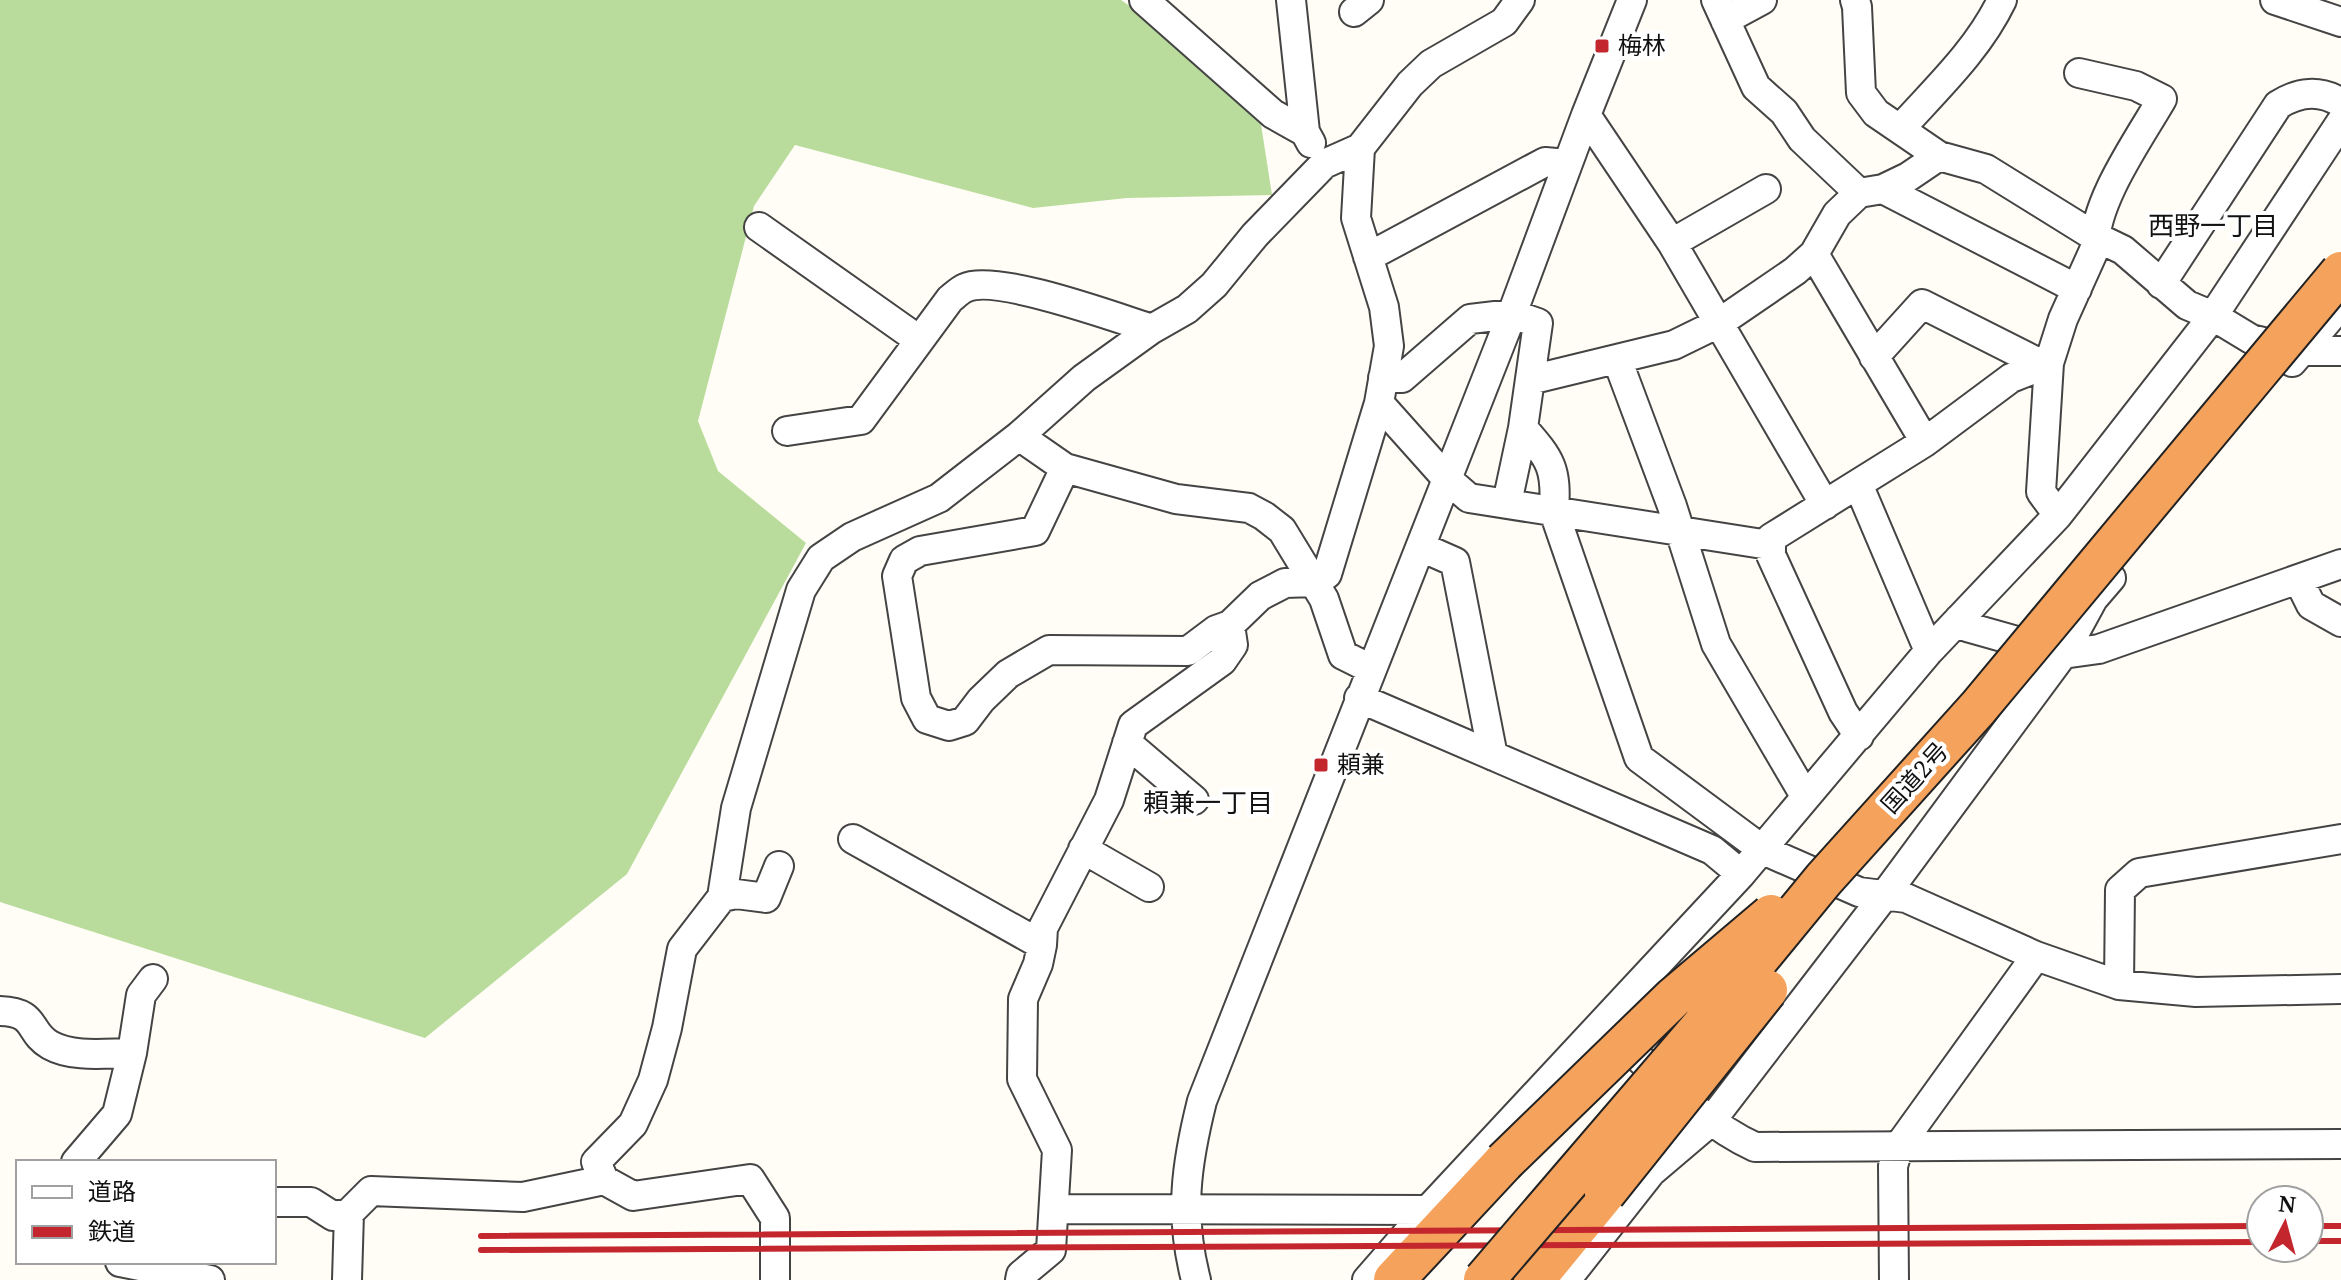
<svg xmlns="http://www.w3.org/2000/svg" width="2341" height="1280" font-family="'Noto Serif','Noto Sans JP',serif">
  <rect width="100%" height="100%" fill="#fffdf5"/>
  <!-- forest -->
  <path fill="#b9dc9c" d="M0,0H1121L1186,45L1260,118L1272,195L1127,198L1033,208L795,145L754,206L698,421L718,471L806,543L627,874L425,1038L0,902Z"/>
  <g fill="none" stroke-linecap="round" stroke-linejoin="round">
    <defs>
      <path id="minor" d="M1144,0L1273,114L1305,132
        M1291,0L1305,132L1311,143
        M1716,0L1756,87L1784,112L1802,139L1859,193
        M1855,0L1857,7L1861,93L1876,113L1939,156L1986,169L2094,236L2123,250L2187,305L2213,316L2251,339L2301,351H2341
        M2275,0L2341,22
        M1354,12L1369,0
        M1725,20L1762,0
        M1586,115L1672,243L1825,505
        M1900,129C1937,88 1978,50 2002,0
        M1883,189L2077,289
        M759,227L919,340
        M1672,243L1766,189
        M1814,254L1925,442
        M1368,257L1545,162L1567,164
        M2161,284L2278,105C2298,92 2320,89 2341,103
        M1874,357L1922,304L2033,360L2049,363
        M1617,359L1672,506L1716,644L1805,796
        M2292,362L2341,305
        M1383,378H1402L1470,319L1512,314L1538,323L1523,428L1507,503
        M1530,380L1674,345L1719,323L1795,271L1814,254L1837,214L1859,193L1883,189L1908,177L1939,156
        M1379,403L1446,478L1469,498L1769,545
        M1523,428C1551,460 1557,468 1554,512L1639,758L1763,850L1859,892L1906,898L2036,956L2119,985L2196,992L2341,989
        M787,431L861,420L950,299C954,296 960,290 965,288C995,273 1117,318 1152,329
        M1019,436L1065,468L1176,499L1249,508L1264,516L1282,530L1324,599L1343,655L1371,669
        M1065,468L1035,531L920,551L904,560L897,576L916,698L927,719L949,726L965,721L981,700L1008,674L1049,650L1188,651L1216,630L1230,625L1260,596L1285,583L1314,582L1327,574L1379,403L1389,346L1384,307L1356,218L1360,148L1410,84L1431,64L1504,22L1520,0
        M1858,484L1929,651
        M2058,515L2041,492L2049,363L2063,319L2095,248C2093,203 2139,139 2162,99L2136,86L2079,73
        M1421,547L1455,562L1493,756
        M2298,579L2311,605L2341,622
        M1959,619L1967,627L2063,654L2099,649L2341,564
        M1359,698L1712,850L1741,874
        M1859,736L1843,712L1771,555V538L1925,442L2011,378L2049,363
        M1127,743L1194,800
        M853,839L1042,945L1043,928L1109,800L1133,725L1222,661L1233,645L1230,625
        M1083,849L1149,887
        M722,897L736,894L766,898L779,866
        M2119,985L2120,890L2139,873L2341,839
        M0,1011C38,1012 27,1032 50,1045C73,1058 107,1053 132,1053
        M1611,1032C1656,1072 1700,1122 1755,1147L2341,1144
        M76,1162L117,1114L132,1053L141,995L153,979
        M604,1180L596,1162L633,1124L653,1080L667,1028L682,949L722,897L736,808L801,590L821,558L852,537L939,498L1019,436L1084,378L1152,329L1187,309L1214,285L1255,235L1324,164L1360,148
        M274,1202H311L333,1216L349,1213
        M1054,1209L1428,1210
        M120,1262L210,1280
        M347,1280L349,1213L371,1191L523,1197L604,1180L633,1196L750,1179L775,1218V1280
        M1020,1280L1021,1275L1051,1250L1057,1150L1022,1079L1023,999L1038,964L1042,945
        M1196,1280C1179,1215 1186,1165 1202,1101L1512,314L1586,115L1632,0
        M1367,1280L1428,1210L1741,874L1929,651L2058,515L2213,316L2341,122
        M1566,1280L1651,1172L1711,1121L1884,896L2063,654L2093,599L2111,578
        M1894,1280L1893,1166L1899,1146L2036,956"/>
      <path id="highway" d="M1394,1280L1504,1162
        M1534,1280L1605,1193"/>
    </defs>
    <!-- minor casing -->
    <use href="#minor" stroke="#444" stroke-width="32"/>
    <!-- highway casing -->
    <use href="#highway" stroke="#222" stroke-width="44"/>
    <!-- minor -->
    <use href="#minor" stroke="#fff" stroke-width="28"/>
    <!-- highway -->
    <use href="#highway" stroke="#f5a25d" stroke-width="40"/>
    <!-- rail -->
    <path stroke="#c4262e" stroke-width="6" d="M2309,1226H2341
      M481,1236L2261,1226
      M2309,1241H2341
      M481,1250L2261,1242"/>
    <defs>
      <path id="highway-bridge" d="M1504,1162L1673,998L1771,915
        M1605,1193L1767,990
        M1484,1280L1732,991L1824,879L1978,708L2341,272"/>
    </defs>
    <!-- highway-bridge casing -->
    <use href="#highway-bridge" stroke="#222" stroke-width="44" stroke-linecap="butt"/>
    <!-- highway-bridge -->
    <use href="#highway-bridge" stroke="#f5a25d" stroke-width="40"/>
  </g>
  <!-- markers -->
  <g fill="#c4262e" stroke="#fff" stroke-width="3">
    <rect x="1594" y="38" width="16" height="16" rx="4"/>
    <rect x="1313" y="757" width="16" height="16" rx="4"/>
  </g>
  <g text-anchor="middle" stroke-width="8" stroke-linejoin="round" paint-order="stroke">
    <!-- poi labels -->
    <g font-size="24" fill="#111" stroke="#fff" text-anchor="start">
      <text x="1618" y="54">梅林</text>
      <text x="1337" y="773">頼兼</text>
    </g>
    <!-- street labels -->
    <g font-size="24" fill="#111" stroke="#fff">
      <text transform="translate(1915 778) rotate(-48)" y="8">国道2号</text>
    </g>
    <!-- neighbourhood labels -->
    <g font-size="26" fill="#111" stroke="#fff">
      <text x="2213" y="235">西野一丁目</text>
      <text x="1208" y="812">頼兼一丁目</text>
    </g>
  </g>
  <!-- legend -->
  <rect x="16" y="1160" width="260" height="104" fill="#ffffff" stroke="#a0a0a0" stroke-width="2"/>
  <rect x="32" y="1186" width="40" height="12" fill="#ffffff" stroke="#a0a0a0" stroke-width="2"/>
  <text x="88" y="1200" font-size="24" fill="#111111">道路</text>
  <rect x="32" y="1226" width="40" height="12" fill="#c4262e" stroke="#a0a0a0" stroke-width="2"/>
  <text x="88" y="1240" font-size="24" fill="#111111">鉄道</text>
  <!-- north arrow -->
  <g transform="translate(2285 1224) rotate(6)"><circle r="38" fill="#ffffff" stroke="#a0a0a0" stroke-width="2"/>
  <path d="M0-6L14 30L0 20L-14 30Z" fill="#c4262e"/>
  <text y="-12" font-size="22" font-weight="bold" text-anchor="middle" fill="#111111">N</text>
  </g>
</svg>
